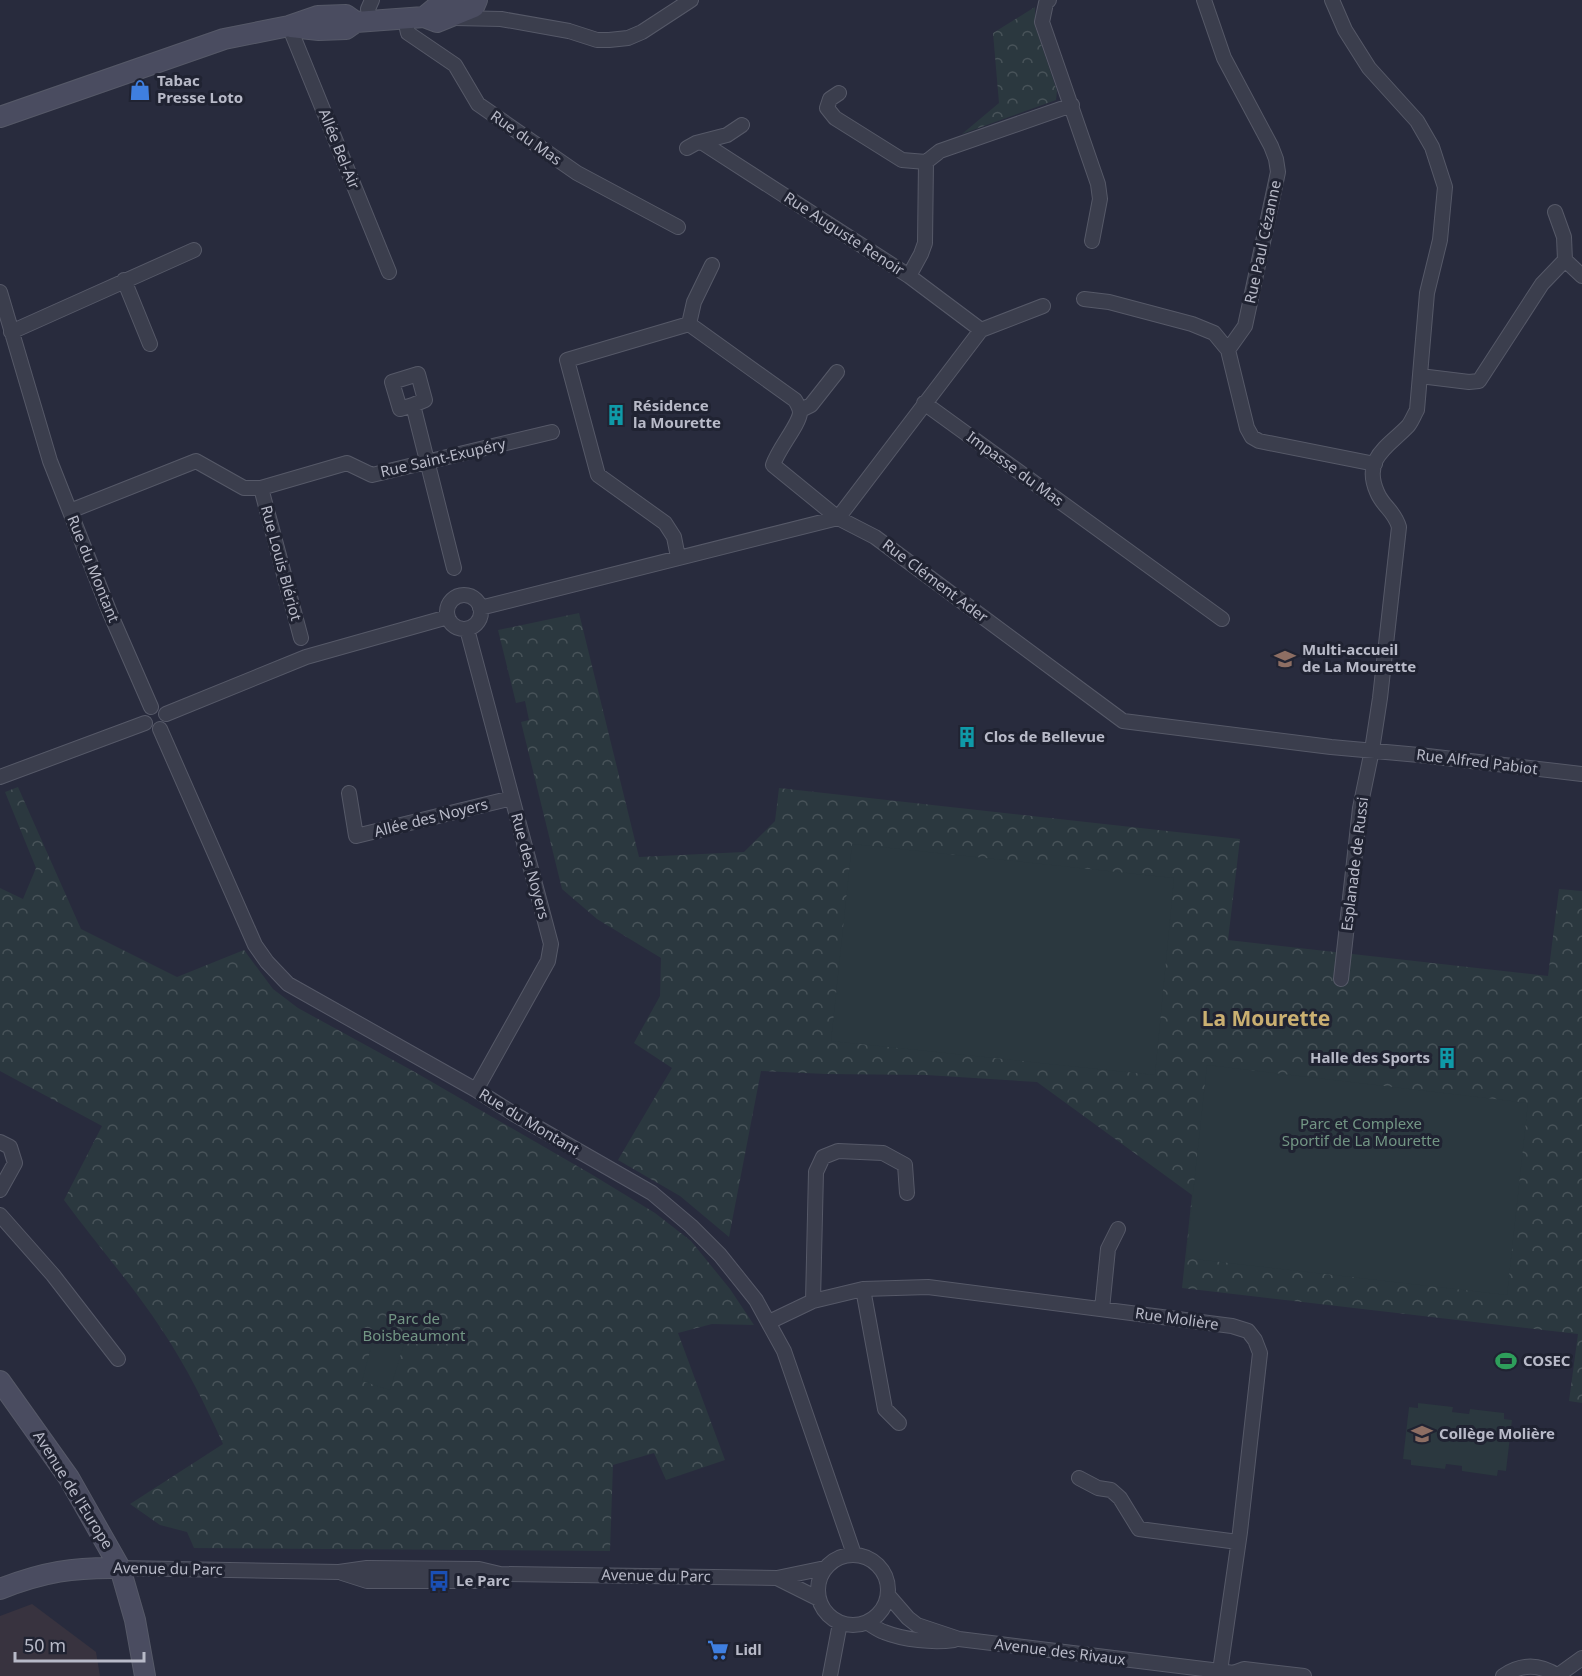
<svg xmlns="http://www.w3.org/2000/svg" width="1582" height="1676" font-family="'Noto Sans',sans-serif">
  <defs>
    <pattern id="park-crowns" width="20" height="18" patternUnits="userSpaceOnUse" patternTransform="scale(1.5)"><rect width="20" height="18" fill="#2b383f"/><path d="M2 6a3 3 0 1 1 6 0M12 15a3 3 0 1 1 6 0" fill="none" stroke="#485359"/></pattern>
  </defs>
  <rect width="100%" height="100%" fill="#282b3d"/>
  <!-- medical -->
  <path fill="#38333f" d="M32,1604L96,1652L100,1676H0V1616Z"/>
  <!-- park -->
  <path fill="url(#park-crowns)" d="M1035,7V26L1057,91L1056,100L962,134L999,103L993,33Z
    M579,613L639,857L744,852L775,821L779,788L1240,839L1228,940L1548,976L1559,889L1582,891V1403L1569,1401L1578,1334L1182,1288L1192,1195L1037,1082L926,1075L826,1074L761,1071L729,1237L680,1196L618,1160L672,1068L634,1043L660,996L661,958L597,919L562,889L521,722L529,720L525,701L516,703L498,630Z
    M18,787L81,929L177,977L244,950L273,989L298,1008L413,1071L591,1174L655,1213L691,1241L730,1289L754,1325L712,1324L678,1333L725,1460L666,1480L654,1453L613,1465L610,1551L194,1548L187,1532L160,1525L130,1504L223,1444C205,1404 186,1366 162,1330C132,1284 96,1244 64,1200L102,1126L0,1071V888L23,899L36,868L5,792Z"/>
  <!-- pitch -->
  <path fill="#2b383f" d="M852,844L1174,878L1155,1075L831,1041Z
    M1207,1065L1528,1103L1507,1295L1186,1258Z
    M376,1329L406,1337L390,1390L362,1381Z
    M1418,1403L1453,1407L1452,1412L1469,1414L1470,1409L1504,1413V1419L1512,1420L1506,1471L1498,1470L1497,1476L1462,1471V1466L1446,1464L1445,1469L1411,1465V1460L1403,1459L1409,1407L1418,1408Z"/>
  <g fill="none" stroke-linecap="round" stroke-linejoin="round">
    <defs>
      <path id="minor" d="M1049,0L1046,3L1042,22L1098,184L1100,199L1092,241
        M1204,0L1224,58L1271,146L1276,159L1278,172L1245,326L1228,350
        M1332,0L1345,30L1369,68L1417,121L1432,147L1445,187L1440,240L1427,293L1417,410C1414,415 1412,421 1408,426C1389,446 1362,458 1377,492C1383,507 1394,510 1399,527L1380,698L1372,750L1360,808L1341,979
        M455,18L501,19L569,31L597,40H609L628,38L642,32L691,0
        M405,19L408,33L455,65L478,104L577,173L678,227
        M371,22L368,9L372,0
        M289,26L389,272
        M839,93L830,99L827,108L835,118L902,160L926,162
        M703,143L909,276L981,330
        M687,148L696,143L727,135L742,125
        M1555,212L1564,237L1565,260L1582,276
        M909,276L921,254L925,243L926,162L940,151L1072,105
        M124,280L150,344
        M0,292L50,461L110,613L151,707
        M1084,299L1109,302L1192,324L1214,333L1228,350L1247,428L1252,437L1259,441L1375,464
        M689,324L694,302L712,265
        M11,332L194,250
        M1420,376L1469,382L1479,381L1542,284L1565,260
        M924,403L1222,619
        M413,405L425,400L418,374L392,382L400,409L413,405L454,568
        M801,410L811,405L837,372
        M261,488L301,638
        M70,511L196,461L244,488H261L347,463L372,475L552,432
        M838,518L981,330L1043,306
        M678,557L674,537L665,523L598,475L567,360L689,324L795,400C798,405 800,408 800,413C799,425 778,449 773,465L838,518L875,537L1123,721L1331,747L1419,755L1582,774
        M447 612a17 17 0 1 1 34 0a17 17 0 1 1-34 0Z
        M480,608L838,518
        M467,629L551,944L548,961L476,1090
        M166,714L306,657L448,617
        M160,729L255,945L267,962L288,984L476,1090L514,1114L652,1193L691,1226L720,1255L756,1300L784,1351L854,1554
        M0,777L145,723
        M349,793L356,836L512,798
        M0,1142L10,1147L15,1163L0,1190
        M0,1215L53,1275L118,1359
        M863,1289L885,1409L899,1423
        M813,1301L816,1172L823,1157L838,1151L883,1153L905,1165L907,1193
        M1102,1309L1108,1249L1118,1229
        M769,1322L813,1301L863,1289L928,1287L1232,1326L1248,1331L1255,1340L1260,1353L1240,1532L1220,1671
        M1079,1478L1098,1488L1111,1490L1120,1498L1139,1529L1238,1542
        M818 1590a35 35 0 1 1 70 0a35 35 0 1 1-70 0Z
        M120,1568L339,1572L367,1568L479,1569L500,1574L777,1578L825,1568
        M342,1573L367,1581H479L498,1575
        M777,1578L819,1599
        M888,1595L908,1618L917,1625L959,1639L1220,1671L1233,1673L1238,1676
        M868,1623C873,1626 878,1630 884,1632C904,1640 933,1643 954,1640
        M1233,1673L1244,1669L1304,1676
        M830,1676L840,1623
        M1503,1676C1522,1663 1540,1664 1558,1676
        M1557,1676L1582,1658"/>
      <path id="secondary" d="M424,17L435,8L454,0
        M291,27L319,30L346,29L356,22L424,17L437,22L474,7L477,0
        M0,117L224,39L289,26L318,16L346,15L356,22
        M0,1381L69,1478L120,1568L135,1620L145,1676
        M0,1589C43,1572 74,1567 120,1568"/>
    </defs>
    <!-- minor casing -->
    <use href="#minor" stroke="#565968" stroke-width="16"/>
    <!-- secondary casing -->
    <use href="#secondary" stroke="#565968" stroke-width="22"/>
    <!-- minor -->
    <use href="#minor" stroke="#3b3e4d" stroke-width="14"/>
    <!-- secondary -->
    <use href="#secondary" stroke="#4a4c60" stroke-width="20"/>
  </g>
  <!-- icons -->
  <defs>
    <symbol id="shop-bare" viewBox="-9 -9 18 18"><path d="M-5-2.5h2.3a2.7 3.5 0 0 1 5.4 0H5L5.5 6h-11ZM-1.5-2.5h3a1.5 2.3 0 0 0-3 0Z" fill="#3f7fe0" stroke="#202332" stroke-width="2.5" paint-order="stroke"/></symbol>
    <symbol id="building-bare" viewBox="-9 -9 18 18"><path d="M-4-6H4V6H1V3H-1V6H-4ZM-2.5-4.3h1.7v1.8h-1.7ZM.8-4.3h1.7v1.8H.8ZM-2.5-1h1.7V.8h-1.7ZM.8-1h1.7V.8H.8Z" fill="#0f9aa8" stroke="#202332" stroke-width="2.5" paint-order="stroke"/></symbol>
    <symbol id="school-bare" viewBox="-9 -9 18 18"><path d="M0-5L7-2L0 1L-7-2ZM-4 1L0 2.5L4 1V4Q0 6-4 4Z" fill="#8d6e63" stroke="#202332" stroke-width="2.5" paint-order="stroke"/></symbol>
    <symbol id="stadium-bare" viewBox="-9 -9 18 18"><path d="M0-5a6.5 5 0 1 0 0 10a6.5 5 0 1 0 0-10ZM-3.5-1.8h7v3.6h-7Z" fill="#2e9e5b" stroke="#202332" stroke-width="2.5" paint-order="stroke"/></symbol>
    <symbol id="bus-bare" viewBox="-9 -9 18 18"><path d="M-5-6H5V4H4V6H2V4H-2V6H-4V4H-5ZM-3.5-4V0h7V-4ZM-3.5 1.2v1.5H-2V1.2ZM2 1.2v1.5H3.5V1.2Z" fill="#1a4fb4" stroke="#202332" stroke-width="2.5" paint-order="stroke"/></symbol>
    <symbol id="supermarket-bare" viewBox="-9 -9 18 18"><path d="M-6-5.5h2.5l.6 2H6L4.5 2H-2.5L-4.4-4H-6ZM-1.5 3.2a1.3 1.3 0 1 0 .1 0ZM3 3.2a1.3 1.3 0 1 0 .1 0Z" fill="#3f7fe0" stroke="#202332" stroke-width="2.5" paint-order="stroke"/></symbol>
  </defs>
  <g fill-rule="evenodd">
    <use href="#shop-bare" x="125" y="75" width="30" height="30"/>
    <use href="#building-bare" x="601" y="400" width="30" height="30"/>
    <use href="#school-bare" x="1270" y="644" width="30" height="30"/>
    <use href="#building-bare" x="952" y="722" width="30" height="30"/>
    <use href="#building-bare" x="1432" y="1043" width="30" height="30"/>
    <use href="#stadium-bare" x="1491" y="1346" width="30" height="30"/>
    <use href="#school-bare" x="1407" y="1419" width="30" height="30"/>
    <use href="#bus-bare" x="424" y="1566" width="30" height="30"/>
    <use href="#supermarket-bare" x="703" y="1635" width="30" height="30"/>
  </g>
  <g text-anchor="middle" stroke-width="6" stroke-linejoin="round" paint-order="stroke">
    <!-- poi labels -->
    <g font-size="15" font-weight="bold" fill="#b8bac8" stroke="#202332" text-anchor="start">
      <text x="157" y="86">Tabac<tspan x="157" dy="17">Presse Loto</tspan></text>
      <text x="633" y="411">Résidence<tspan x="633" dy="17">la Mourette</tspan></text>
      <text x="1302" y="655">Multi-accueil<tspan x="1302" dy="17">de La Mourette</tspan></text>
      <text x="984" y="742">Clos de Bellevue</text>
      <text x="1430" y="1063" text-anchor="end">Halle des Sports</text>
      <text x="1523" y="1366">COSEC</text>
      <text x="1439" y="1439">Collège Molière</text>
      <text x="456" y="1586">Le Parc</text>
      <text x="735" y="1655">Lidl</text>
    </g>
    <!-- street labels -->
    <g font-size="15" fill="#b8bac8" stroke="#202332">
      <text transform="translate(526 138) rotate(35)" y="5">Rue du Mas</text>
      <text transform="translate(339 149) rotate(68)" y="5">Allée Bel-Air</text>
      <text transform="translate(844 234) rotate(33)" y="5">Rue Auguste Renoir</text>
      <text transform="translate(1263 242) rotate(-78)" y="5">Rue Paul Cézanne</text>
      <text transform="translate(443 458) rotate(-13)" y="5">Rue Saint-Exupéry</text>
      <text transform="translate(1015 469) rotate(36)" y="5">Impasse du Mas</text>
      <text transform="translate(281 563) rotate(75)" y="5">Rue Louis Blériot</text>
      <text transform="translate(93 569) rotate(68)" y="5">Rue du Montant</text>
      <text transform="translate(935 581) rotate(37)" y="5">Rue Clément Ader</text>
      <text transform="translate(1477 762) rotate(7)" y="5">Rue Alfred Pabiot</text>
      <text transform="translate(431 818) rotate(-14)" y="5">Allée des Noyers</text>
      <text transform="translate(1355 864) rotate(-83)" y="5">Esplanade de Russi</text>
      <text transform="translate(530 866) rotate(75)" y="5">Rue des Noyers</text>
      <text transform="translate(529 1122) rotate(31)" y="5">Rue du Montant</text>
      <text transform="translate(1177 1319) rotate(8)" y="5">Rue Molière</text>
      <text transform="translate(73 1490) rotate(58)" y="5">Avenue de l'Europe</text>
      <text transform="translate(168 1569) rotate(1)" y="5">Avenue du Parc</text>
      <text transform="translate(656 1576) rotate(1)" y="5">Avenue du Parc</text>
      <text transform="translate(1060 1652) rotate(7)" y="5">Avenue des Rivaux</text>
    </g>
    <!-- park labels -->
    <g font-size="15" fill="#729684" stroke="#202332">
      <text x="1361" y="1129">Parc et Complexe<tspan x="1361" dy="17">Sportif de La Mourette</tspan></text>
      <text x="414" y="1324">Parc de<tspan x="414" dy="17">Boisbeaumont</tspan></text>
    </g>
    <!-- district labels -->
    <g font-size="21" font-weight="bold" fill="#caaf71" stroke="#202332">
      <text x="1266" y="1026">La Mourette</text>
    </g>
  </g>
  <!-- scale -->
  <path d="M15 1652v9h129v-9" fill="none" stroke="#b8bac8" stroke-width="3"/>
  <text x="24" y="1652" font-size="18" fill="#b8bac8" stroke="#202332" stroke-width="4.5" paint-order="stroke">50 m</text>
</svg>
